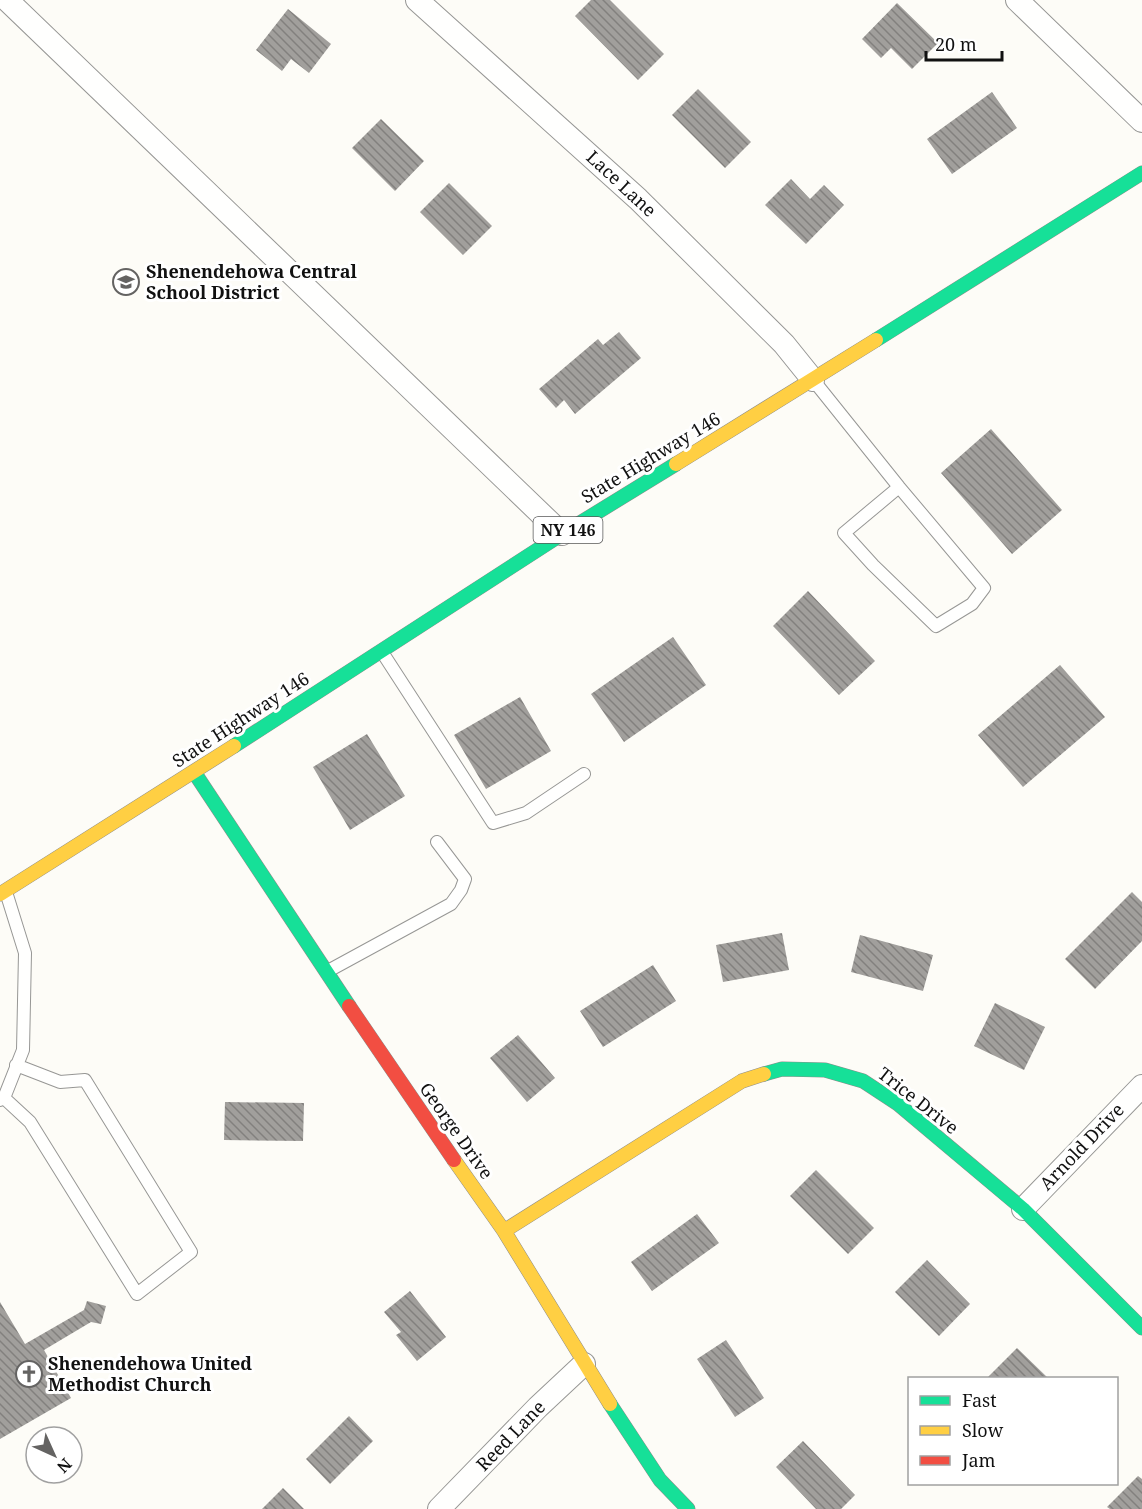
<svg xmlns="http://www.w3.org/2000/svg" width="1142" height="1509" font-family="'Noto Serif',serif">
  <defs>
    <pattern id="building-back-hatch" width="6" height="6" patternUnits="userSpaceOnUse" patternTransform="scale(1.5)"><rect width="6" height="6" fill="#a19f9c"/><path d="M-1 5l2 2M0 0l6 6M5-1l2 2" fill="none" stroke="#82807e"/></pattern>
  </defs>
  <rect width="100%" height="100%" fill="#fdfcf7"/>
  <!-- building -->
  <path fill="url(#building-back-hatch)" d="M591,0H610L664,54L638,80L575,16Z
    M897,3L938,43L912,69L891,48L881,58L862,39Z
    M288,9L331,44L309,73L291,59L282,71L256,50Z
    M698,89L751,142L725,168L672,115Z
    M992,92L1017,128L952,174L927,139Z
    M381,119L424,161L395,191L352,148Z
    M791,179L810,199L824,185L844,205L806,244L765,205Z
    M449,183L492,226L463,255L420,212Z
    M619,332L641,358L575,414L564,400L556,408L539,389L598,339L603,345Z
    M991,429L1062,510L1012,554L941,473Z
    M808,591L875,661L839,695L773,626Z
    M673,637L706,685L624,742L591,694Z
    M1060,665L1105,717L1023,787L978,735Z
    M520,697L551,751L486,789L454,735Z
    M367,734L405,796L350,830L313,767Z
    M1132,892L1142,902V941L1095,989L1065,959Z
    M782,933L789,970L723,982L716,945Z
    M860,935L933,955L923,991L851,972Z
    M653,965L676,1001L603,1047L580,1011Z
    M995,1003L1045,1027L1024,1070L974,1046Z
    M518,1035L555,1078L527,1102L490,1058Z
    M225,1102L304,1103L303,1141L224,1140Z
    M816,1170L874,1228L848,1254L790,1196Z
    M697,1214L719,1243L652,1291L631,1262Z
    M927,1260L970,1304L939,1336L895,1292Z
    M410,1291L446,1337L417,1361L396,1335L401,1332L384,1312Z
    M87,1301L106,1306L101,1324L91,1322L44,1350L71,1398L0,1439V1302L25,1344L84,1310Z
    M726,1340L764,1398L735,1417L697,1359Z
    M1017,1348L1048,1378H987Z
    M349,1416L373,1441L330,1484L306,1459Z
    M803,1441L855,1495L841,1509H816L776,1467Z
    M1138,1476L1142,1479V1509H1110L1107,1507Z
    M283,1488L304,1509H262Z"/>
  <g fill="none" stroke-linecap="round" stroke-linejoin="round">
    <defs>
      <path id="lane" d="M814,381L899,487L984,588L972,604L936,626L873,565L844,533L899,487
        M382,652L493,823L526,813L584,774
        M328,971L451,904L461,890L465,879L437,842
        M4,1098L30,1122L137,1294L191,1252L85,1080L60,1082L16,1065
        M0,1100L4,1098L23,1050L25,953L6,892"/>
      <path id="street" d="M7,0L562,534
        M417,0L638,199L784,344L813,380
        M1017,0L1142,121
        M1023,1209L1142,1086
        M439,1509L538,1407L584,1364"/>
      <path id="fast" d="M876,340L1142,173
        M234,746L562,534L676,464
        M194,772L349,1006
        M764,1074L782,1069L825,1070L863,1081L898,1104L1023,1209L1142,1328
        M610,1404L660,1480L688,1509"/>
      <path id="slow" d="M676,464L876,340
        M0,894L234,746
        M454,1160L504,1231L610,1404
        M504,1231L742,1081L764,1074"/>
      <path id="jam" d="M349,1006L454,1160"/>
    </defs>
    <!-- lane casing -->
    <use href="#lane" stroke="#979795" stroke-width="14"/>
    <!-- street casing -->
    <use href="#street" stroke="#979795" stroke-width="24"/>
    <!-- fast casing -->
    <use href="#fast" stroke="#8e8d8b" stroke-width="15"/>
    <!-- slow casing -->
    <use href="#slow" stroke="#8e8d8b" stroke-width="15"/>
    <!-- jam casing -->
    <use href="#jam" stroke="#8e8d8b" stroke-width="15"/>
    <!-- lane -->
    <use href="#lane" stroke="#fffffe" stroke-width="12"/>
    <!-- street -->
    <use href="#street" stroke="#fffffe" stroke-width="22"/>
    <!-- fast -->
    <use href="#fast" stroke="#16e098" stroke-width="14"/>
    <!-- slow -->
    <use href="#slow" stroke="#ffcf43" stroke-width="14"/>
    <!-- jam -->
    <use href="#jam" stroke="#f24e42" stroke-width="14"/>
  </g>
  <!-- icons -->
  <defs>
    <symbol id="school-ring" viewBox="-11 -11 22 22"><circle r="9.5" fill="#fff" stroke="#646362" stroke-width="1.5"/><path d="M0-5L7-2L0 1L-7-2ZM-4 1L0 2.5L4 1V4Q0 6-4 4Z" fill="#646362"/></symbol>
    <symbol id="church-ring" viewBox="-11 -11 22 22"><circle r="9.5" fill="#fff" stroke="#646362" stroke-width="1.5"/><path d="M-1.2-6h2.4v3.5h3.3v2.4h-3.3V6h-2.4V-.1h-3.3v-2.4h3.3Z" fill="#646362"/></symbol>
  </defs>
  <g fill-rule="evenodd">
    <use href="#school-ring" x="111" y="267" width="30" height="30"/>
    <use href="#church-ring" x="14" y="1359" width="30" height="30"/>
  </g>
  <g text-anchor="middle" stroke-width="6" stroke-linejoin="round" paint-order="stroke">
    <!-- shield labels -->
    <rect fill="#fff" stroke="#585858" stroke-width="1.5" x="533.5" y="517" width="69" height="26" rx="4.5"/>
    <g font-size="16" font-weight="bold" fill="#111">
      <text x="568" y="536">NY 146</text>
    </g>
    <!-- street labels -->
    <g font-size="18" fill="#111" stroke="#fff">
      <text transform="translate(621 184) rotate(43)" y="6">Lace Lane</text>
      <text transform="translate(651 458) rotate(-31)" y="6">State Highway 146</text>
      <text transform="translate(241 720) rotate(-33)" y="6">State Highway 146</text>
      <text transform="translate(918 1101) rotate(38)" y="6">Trice Drive</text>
      <text transform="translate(456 1131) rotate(55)" y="6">George Drive</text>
      <text transform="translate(1082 1147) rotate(-46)" y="6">Arnold Drive</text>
      <text transform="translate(511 1436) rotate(-46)" y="6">Reed Lane</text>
    </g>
    <!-- poi labels -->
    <g font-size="18" font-weight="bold" fill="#111" stroke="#fff" text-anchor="start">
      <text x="146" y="278">Shenendehowa Central<tspan x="146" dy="21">School District</tspan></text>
      <text x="48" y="1370">Shenendehowa United<tspan x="48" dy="21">Methodist Church</tspan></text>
    </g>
  </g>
  <!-- legend -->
  <rect x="908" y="1377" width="210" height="108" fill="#ffffff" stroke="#a0a0a0" stroke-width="1.5"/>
  <rect x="920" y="1396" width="30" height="9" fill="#16e098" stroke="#a0a0a0" stroke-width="1.5"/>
  <text x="962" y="1407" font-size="18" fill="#111111">Fast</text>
  <rect x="920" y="1426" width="30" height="9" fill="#ffcf43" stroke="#a0a0a0" stroke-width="1.5"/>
  <text x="962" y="1437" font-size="18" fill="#111111">Slow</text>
  <rect x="920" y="1456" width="30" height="9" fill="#f24e42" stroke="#a0a0a0" stroke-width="1.5"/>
  <text x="962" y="1467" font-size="18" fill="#111111">Jam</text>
  <!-- north arrow -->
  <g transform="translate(54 1455) rotate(135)"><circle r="28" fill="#ffffff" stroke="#a0a0a0" stroke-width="1.5"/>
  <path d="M0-4.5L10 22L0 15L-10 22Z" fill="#646362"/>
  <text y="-9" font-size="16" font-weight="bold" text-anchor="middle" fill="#111111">N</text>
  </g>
  <!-- scale -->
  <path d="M926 51v9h76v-9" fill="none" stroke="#111111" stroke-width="3"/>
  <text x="935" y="51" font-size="18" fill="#111111" stroke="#ffffff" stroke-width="4.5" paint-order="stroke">20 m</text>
</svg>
